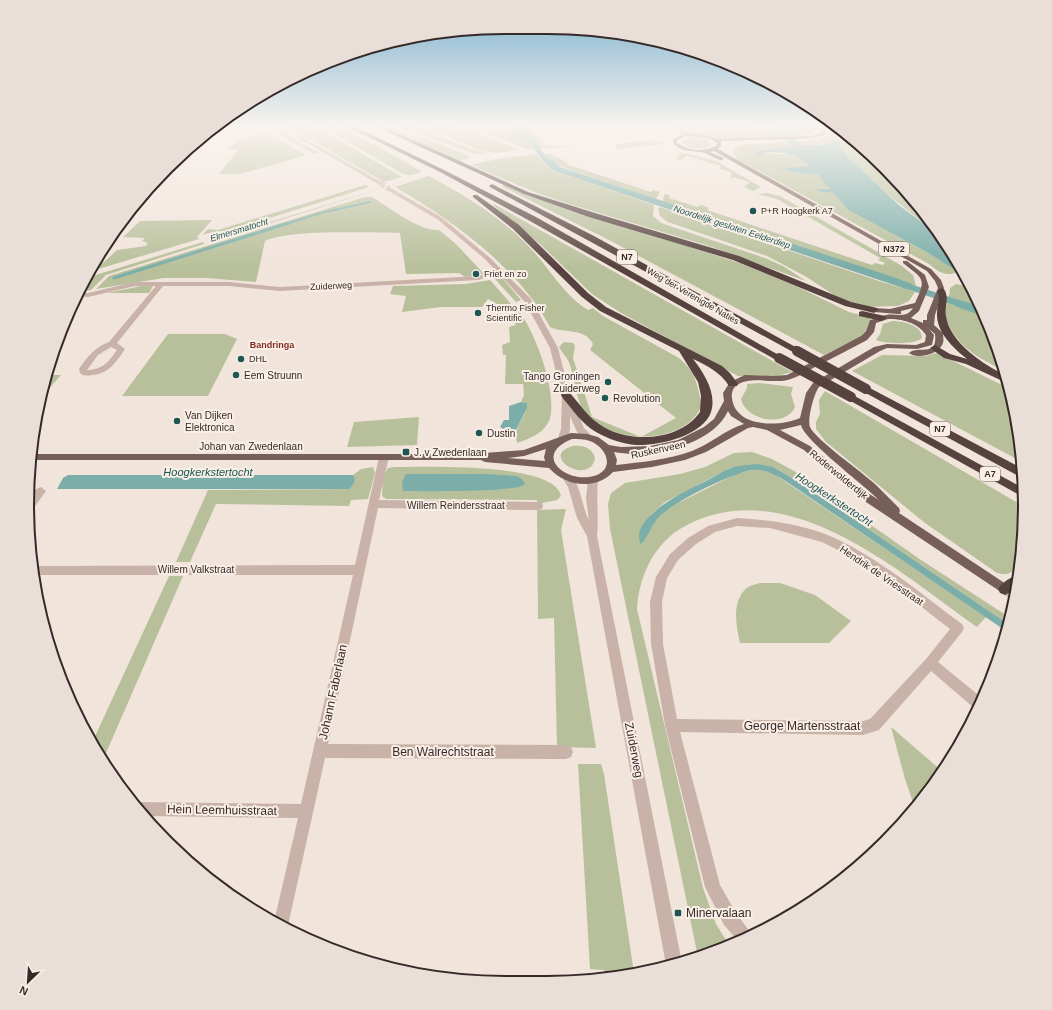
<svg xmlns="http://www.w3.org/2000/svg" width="1052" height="1010" font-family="Helvetica,sans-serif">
  <rect width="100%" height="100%" fill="#f1e4db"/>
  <!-- green -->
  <path fill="#b8c09b" d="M285,125H313L402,177L384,182Z
    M319,125H335L395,156L422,172L411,175L403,174Z
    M382,125L435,142L472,157L460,161Z
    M393,125H414L473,150L490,154H475Z
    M420,125H457L519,150L496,153L481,151Z
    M510,125H516L518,128L512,138L527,144L534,149H526L474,128L480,127L482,130L507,129Z
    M526,125H530L545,145L573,147L540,148Z
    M672,125H778L730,131L679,129Z
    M785,125H820L816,132L793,136L784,128L777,130L783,137L721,139L686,132L693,131L733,133Z
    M832,125L862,145L926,214L940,237L884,191L846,155L838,140L808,146L798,142L820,138L829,134Z
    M270,130H278L319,153L314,154Z
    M267,132L306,155L240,174H219L239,149H228C237,138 254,136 267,132Z
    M698,137L707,139L712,145C705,151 688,150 682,142L685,139Z
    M652,140L664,144L617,149L616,144Z
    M788,142L792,147L757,151C767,159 804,146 808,166L784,170L817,174L830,189H816L821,192L833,193L848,210L925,251L958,272C945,277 939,272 929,264L737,159L733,152L737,147L742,145Z
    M680,152L716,161L761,187L753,191L744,187L750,182L733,177L730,179L732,173L719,168L721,166L687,156L681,160H677Z
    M537,154L545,165L555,171L654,205L653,216L661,223L765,258L783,266L806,281L706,245L569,204L534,192L471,165L502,158Z
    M544,154C554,153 559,159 569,163L566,164L651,192L653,190L660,192L656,199L565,168L556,164Z
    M429,176C468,197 504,219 534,252C551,271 565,296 588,310L593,308L603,316L679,358C697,374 696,382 702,405C685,446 612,445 586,414C576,402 575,380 570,365C568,358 562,353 559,347L564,342L573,343L575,346L573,358L592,417L641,437L676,418L590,350L593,344C585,327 564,334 550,327C518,267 453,221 395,187Z
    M418,177L232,235L231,234Z
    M365,185L369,187L227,231L213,232L202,235L208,229L218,230Z
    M505,185L529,196L740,263L798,287L849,312L871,318L866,330L860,337L824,355L609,240L501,186Z
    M768,193L780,196L902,266L913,275L916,286L663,201L664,194L670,195L669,198L697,207L701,205L709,208L707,210L872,265L875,263L883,265L885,263L878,260L880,258L777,199L757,194Z
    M365,197H372C389,207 420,232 439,230L456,244L484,274L465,277L459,273L406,274L400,233C368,233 291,229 265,241L256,282L206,278H164L96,289L109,276Z
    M494,204L792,372L774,377L738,376L621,313L592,294L541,245L493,205Z
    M660,207L879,281L915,292L909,301L898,306L866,307L840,299L805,276L767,256L668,222L660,216L658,209Z
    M212,220L197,237L199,239L88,272L104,262L117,250L146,246L148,243L142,241L145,238L123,237L140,221Z
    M203,242L204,244L106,275L91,290L79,292L86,278Z
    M494,278L503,279L521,300L516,302Z
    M490,280L511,304L503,307L488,299L482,307H441L402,312L406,296L390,294L393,286L466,284Z
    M956,284L972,287L980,306L957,299L962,308L985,317L1005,371C983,360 963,351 951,329C949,325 946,320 945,315C945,306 950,297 950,288Z
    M141,286H153L149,293H107Z
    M516,308C534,326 561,400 548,423C541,435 528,439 517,443C513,422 528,419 526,403L521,402L524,395L523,384H505L506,355H503L502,345L510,342L509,327L516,325L507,312Z
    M892,321C903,321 922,325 922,338C916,345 884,344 876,340L880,334L883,324Z
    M168,334H225L237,339L208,396H122Z
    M937,353L1010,389L1015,421L1013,423L1014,431L1017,433L1022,462L852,371L882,355L925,356Z
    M47,375H61L42,397Z
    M759,383L793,387L791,394L795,407C786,428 746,421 741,399L747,388V384Z
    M825,391L1023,506L1021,565C1012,572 1009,576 997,573L925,523L826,442L816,429V422L820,414L819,400Z
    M419,417L417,445L347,447L354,422Z
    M573,446C583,445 593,448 595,459C588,487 538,455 573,446Z
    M752,452L772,459L794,471L921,560L1009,617L1008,624L799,482L773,467L730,468L665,502L650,515L643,541L657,518L668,508L736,474L758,469L774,474L986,617L977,627C899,572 789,473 687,525C655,541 639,575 637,609L703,888L716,924L729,945L698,957L610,529L608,504L611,493L625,483L680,474L705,467L734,453Z
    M373,467L375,473L368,499L351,500L349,506L216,504L190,562H176L208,490L348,489L355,478L353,475L361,469Z
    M395,467C424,467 555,462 561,496L557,500L537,504V500L386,499L382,496L383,477L388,468Z
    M566,509L561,530L596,748L557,747L554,618L538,619L537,510Z
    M169,576H183L103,760L91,745Z
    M760,583H780L815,595L851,621L829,643H740C736,625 731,600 748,587C751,585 757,584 760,583Z
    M891,727L942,771L915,808L905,779Z
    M578,764H601L604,774L634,973L605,978L604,970L590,969Z"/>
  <!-- water -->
  <path fill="#7baea9" d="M516,125H526L544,154L560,167L893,277L912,284L909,290L555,171C542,164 541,155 532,147C524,141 512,141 507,132L517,128Z
    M784,128L802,145H819L838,140L846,155L884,191L900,206L939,235L963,273L958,272L925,251L848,210L833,193L821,192L816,189H830L817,174L798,173L780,169L807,166L808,164C797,153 776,150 761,154V157L755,156L757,151L792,147L777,129Z
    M957,299L980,306L985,317L955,306Z
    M521,402L527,403V408L515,432L511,433L500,427L504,420H509V406Z
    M758,464L773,467L799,482L1008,624L1006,631L787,482C779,477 770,471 759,470C742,467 669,504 658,518C651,526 648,537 641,544C627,518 689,489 706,481C714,477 722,471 731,468C739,465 749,465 758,464Z
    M406,474H487L516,476L521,478L525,484C518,493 421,491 403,491L402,482Z
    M68,475H353L355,478L353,485L349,489H57L63,478Z"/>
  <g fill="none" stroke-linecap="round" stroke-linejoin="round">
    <!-- stream-far1 -->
    <path stroke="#7baea9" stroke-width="2" d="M286,224L321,213L370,202"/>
    <!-- stream -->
    <path stroke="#7baea9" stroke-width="3" d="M114,278L289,223"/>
    <!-- canal -->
    <path fill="#7baea9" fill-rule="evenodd" d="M892,278L965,302L966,304L961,307L957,306L889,283L887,281Z"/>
    <!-- minor-tunnel -->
    <path stroke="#ccbfb7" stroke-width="5.5" stroke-dasharray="5.5 2.5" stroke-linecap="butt" d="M380,183L389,189"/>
    <!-- minor -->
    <path fill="#c9b2a7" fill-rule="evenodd" d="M275,125H281L383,183L378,184Z
      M389,187L441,217L489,257L531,299L558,348L570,395L584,428L592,436L590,438H584L577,432L570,416V429L568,438L563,441L558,438L561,429L562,396L550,348L525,302L499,274L478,280L280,291L229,286H163L117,343L125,349C116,362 109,374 92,375C87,376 83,376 80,373L79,369C87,357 95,347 109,342L156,286H135L88,297L77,296L79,292L88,293L135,282H229L280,287L478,276L496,271L485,259L437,219L387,190L386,189ZM111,347L117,350C109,361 103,370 87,370L98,355Z
      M384,454L389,457L379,500L538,502L542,503L543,506L542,509L538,510L378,508L328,744L566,745L571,747L573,752L571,757L566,759L325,758L287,930L274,922L298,818L143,816L134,804L138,802L301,804L353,575H34L33,566L355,565L379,457Z
      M568,475C581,480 582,509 589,520L586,499L588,480L593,476L598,480C596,499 599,517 597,536L682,963L667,967L666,965L587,536L577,518L568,487L563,479Z
      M41,487L46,491L33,509L29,510C29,501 31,490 41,487Z
      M737,518C769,520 800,524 830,536C878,557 920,593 962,624L964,628L962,632L938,662L982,698L977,709L974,708L931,671L879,730L863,735L680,732L720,885L736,913L753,936L738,941L724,925L705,887L665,725L651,644L650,602L656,577L670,554L688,538L708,526ZM737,526L770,528L822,542L846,554L896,587L950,629L926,659L870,719L863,721L677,719L663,644L662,602L667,578L678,560L696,544L715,532Z
      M1005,584L1015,591L1013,601L1001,592L999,589L1001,586Z"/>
    <!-- major -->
    <path fill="#775f59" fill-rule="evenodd" d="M668,125C676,125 680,131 688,133C698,136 707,133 716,139L812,136L821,133L824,125H828L825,135L812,138L721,141V146L718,149L931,269L941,280L944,288L935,315L934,325L943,333C943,336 944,340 943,343C940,354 917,360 909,353C919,345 938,358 935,334L929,329L934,335L932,345L917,349L887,348L880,351L819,387C814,393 807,420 810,427C816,440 862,472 875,484C883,492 891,500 899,508L900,511L899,513L1009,586L1011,589L1009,592L1005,594L1001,592L857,496L804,450L767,430L753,427L748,428L706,452L685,460L652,467L613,472C595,491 565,486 549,468L485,462L481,460H31V454H471L524,450L571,433L587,434L598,437L609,445L621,447L650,446L678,440L704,427L714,419L724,401L723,393L730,382L745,375L773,376L787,375L861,336L866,331L870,320C875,319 881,316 886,315C897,313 906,319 913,308L901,311V314H898L874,312L870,310L874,308L890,309L915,303C927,278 923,279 903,263V261H907L925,275L929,287L919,311L911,318L923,323V320H927V315L938,288L935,281L927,271L714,151L710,152L723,158V160C716,160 711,155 705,153C693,150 682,153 673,143V139L683,134ZM685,136L709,138L717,143V145C705,153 688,151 677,143V140ZM888,319C902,319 917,322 926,335L925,342L916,345L887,344L874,347L813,383L806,393L800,418C780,427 735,428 732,398C731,393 733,388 737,385C753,375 774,385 791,379C799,376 808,371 815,367C833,358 850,349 867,340L874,332L876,323ZM728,411L731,416L744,424C725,430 710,444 692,451C668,460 641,462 616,465L617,460L614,452C649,459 712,446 728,411ZM801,425C804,440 864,485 879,500L863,490L810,446L780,430ZM572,439C578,439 584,439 590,441C606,447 615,467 597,475C569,486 530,456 572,439ZM546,449L544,457L545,461L507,458L524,456Z"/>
    <!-- highway -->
    <path fill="#56433f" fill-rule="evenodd" d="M344,125H352L446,171L536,217L784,358L782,360H776L530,221L442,173Z
      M372,125H380L528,192L595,213L739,256L851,302L877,308L878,310L874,313L845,306L733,260L589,217L524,194Z
      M492,184L594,236L801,350L799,352H793L490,187L489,186Z
      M473,195H477L519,225L588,293L606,307L722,366L730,373L738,384L737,386H729C720,372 708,366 693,359C704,373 717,393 711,412C703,436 658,446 636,445C623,444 608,439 596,432C582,424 573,410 562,397L561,395L562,393H570C579,403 587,416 599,424C627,444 679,442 700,412L701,396L698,382L679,351L600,311L582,297L513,229L473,197Z
      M941,288L944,289C950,299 944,306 946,316C950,343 984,365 1007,376L1009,384L966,364L944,358L930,348L935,345L950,354L967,359C953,348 936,332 937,313C937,304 941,299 937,291Z
      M862,311L885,316L886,318L882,321L859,316V312Z
      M866,386L1023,469L1024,479L862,391L861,389Z
      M851,394L1023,488V497L847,399L846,397L847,395Z
      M1019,575L1016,589L1005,595L1000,593L998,589C1002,582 1012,576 1019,575Z"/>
    <!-- highway-bridge-far1 -->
    <path stroke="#56433f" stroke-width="8" d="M796,350L799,352"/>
    <!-- highway-bridge -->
    <path stroke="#56433f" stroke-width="10" d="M797,351L866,389
      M779,358L851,397"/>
  </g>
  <!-- sky -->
  <linearGradient id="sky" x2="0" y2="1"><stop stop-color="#7cb2cf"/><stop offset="0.47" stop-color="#f9f3ef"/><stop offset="1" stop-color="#f9f3ef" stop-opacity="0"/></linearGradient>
  <rect width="1052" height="267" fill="url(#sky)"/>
  <!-- markers -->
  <g fill="#1e5653" stroke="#f9efe7" stroke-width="1.5">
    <circle cx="753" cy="211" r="4"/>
    <circle cx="476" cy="274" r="4"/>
    <circle cx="478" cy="313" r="4"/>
    <circle cx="241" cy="359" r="4"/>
    <circle cx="236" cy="375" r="4"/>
    <circle cx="608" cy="382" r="4"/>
    <circle cx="605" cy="398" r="4"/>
    <circle cx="177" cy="421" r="4"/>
    <circle cx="479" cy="433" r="4"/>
    <rect x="402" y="448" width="8" height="8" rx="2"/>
    <rect x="674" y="909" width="8" height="8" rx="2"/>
  </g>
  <g text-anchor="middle" stroke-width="4" stroke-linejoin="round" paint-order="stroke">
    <!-- far-poi labels -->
    <g font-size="9" fill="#362a28" stroke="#f9efe7" text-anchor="start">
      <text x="761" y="214">P+R Hoogkerk A7</text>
      <text x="484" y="277">Friet en zo</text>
      <text x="486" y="311">Thermo Fisher<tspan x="486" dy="10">Scientific</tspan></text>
      <text x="249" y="362">DHL</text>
    </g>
    <!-- far-water labels -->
    <g font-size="9" font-style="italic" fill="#1e5653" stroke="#f9efe7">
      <text transform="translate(732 227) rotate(18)" y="3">Noordelijk gesloten Eelderdiep</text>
      <text transform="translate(239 230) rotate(-17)" y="3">Elmersmatocht</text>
    </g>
    <!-- shield labels -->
    <g fill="#f9efe7" stroke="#706561" stroke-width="1">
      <rect x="879" y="242" width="30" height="14" rx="3"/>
      <rect x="617" y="250" width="20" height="14" rx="3"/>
      <rect x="930" y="422" width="20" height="14" rx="3"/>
      <rect x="980" y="467" width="20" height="14" rx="3"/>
    </g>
    <g font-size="9" font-weight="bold" fill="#362a28">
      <text x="894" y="252">N372</text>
      <text x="627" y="260">N7</text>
      <text x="940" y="432">N7</text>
      <text x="990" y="477">A7</text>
    </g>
    <!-- far-street labels -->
    <g font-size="9" fill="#362a28" stroke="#f9efe7">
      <text transform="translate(331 286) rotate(-3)" y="3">Zuiderweg</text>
      <text transform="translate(693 296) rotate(30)" y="3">Weg der Verenigde Naties</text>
    </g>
    <!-- far-neighbourhood labels -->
    <g font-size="9" font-weight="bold" fill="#832d22" stroke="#f9efe7">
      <text x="272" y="348">Bandringa</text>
    </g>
    <!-- poi labels -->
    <g font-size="10" fill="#362a28" stroke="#f9efe7" text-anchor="start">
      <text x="244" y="379">Eem Struunn</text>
      <text x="600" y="380" text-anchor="end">Tango Groningen<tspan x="600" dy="12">Zuiderweg</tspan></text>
      <text x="613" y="402">Revolution</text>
      <text x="185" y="419">Van Dijken<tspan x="185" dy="12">Elektronica</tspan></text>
      <text x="487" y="437">Dustin</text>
      <text x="414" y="456">J. v Zwedenlaan</text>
    </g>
    <!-- street labels -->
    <g font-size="10" fill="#362a28" stroke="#f9efe7">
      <text x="251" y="450">Johan van Zwedenlaan</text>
      <text transform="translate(658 449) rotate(-12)" y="4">Ruskenveen</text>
      <text transform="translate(839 474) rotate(39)" y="4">Roderwolderdijk</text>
      <text x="456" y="509">Willem Reindersstraat</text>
      <text x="196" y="573">Willem Valkstraat</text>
      <text transform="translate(882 575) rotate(34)" y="4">Hendrik de Vriesstraat</text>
    </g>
    <!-- water labels -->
    <g font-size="11" font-style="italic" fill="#1e5653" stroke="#f9efe7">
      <text x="208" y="476">Hoogkerkstertocht</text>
      <text transform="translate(834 499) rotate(33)" y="4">Hoogkerkstertocht</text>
    </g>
    <!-- near-street labels -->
    <g font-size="12" fill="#362a28" stroke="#f9efe7">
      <text transform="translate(333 692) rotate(-78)" y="4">Johann Faberlaan</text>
      <text x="802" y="730">George Martensstraat</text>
      <text transform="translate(634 750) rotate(79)" y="4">Zuiderweg</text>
      <text x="443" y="756">Ben Walrechtstraat</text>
      <text transform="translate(222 810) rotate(1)" y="4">Hein Leemhuisstraat</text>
    </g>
    <!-- near-poi labels -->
    <g font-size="12" fill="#362a28" stroke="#f9efe7" text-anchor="start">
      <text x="686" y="917">Minervalaan</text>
    </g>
  </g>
  <!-- crop -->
  <path d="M0 0H1052V1010H0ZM505 34H547A471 471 0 0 1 1018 505V505A471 471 0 0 1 547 976H505A471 471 0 0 1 34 505V505A471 471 0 0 1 505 34Z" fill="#e9dfd8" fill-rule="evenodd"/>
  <path fill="none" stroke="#362a28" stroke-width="2" d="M505 34H547A471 471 0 0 1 1018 505V505A471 471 0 0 1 547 976H505A471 471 0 0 1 34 505V505A471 471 0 0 1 505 34Z"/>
  <!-- north arrow -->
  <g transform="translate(28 982) rotate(205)" stroke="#f9efe7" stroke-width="3" paint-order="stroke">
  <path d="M0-3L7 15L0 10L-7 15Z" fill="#362a28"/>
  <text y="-6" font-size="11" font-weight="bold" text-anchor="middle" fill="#362a28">N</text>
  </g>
</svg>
